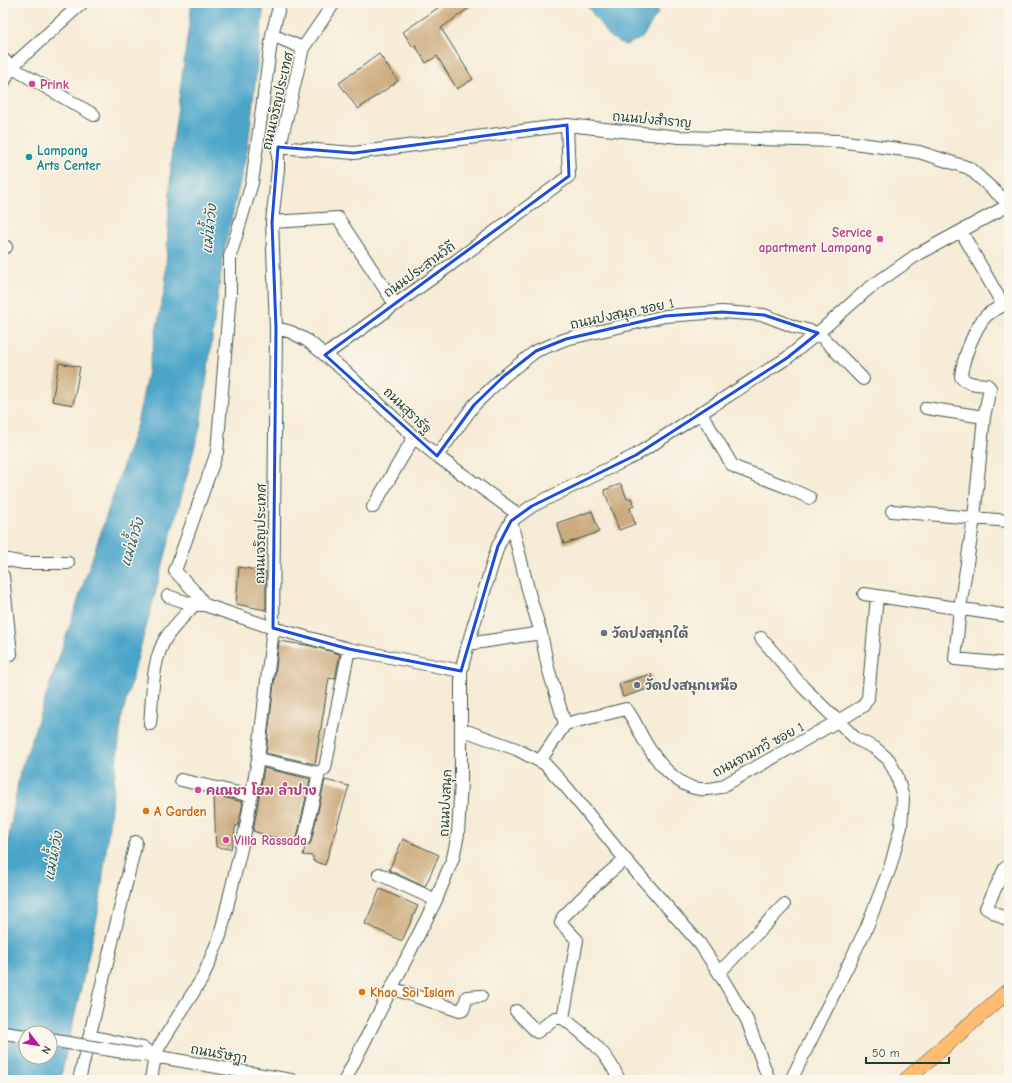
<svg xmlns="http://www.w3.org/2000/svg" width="1012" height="1083" font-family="'Comic Neue','Playpen Sans Thai',sans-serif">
  <rect width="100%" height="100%" fill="#fbf7ec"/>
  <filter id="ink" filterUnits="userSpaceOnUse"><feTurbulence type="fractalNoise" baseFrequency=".025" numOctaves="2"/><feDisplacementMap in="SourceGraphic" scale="8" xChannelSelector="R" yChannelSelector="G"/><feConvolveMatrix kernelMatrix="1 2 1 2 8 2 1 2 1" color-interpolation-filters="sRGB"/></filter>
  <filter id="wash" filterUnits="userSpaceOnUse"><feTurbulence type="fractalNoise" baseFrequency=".012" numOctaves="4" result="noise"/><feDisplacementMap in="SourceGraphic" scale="16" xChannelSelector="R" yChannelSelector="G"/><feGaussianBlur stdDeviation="0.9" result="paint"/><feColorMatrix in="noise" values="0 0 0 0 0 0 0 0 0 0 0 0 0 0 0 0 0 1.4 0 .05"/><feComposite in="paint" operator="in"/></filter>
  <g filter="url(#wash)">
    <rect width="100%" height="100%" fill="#f6ebd6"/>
    <!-- water -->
    <path fill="#4ba5c9" stroke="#35717e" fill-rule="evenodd" d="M192,3H264L248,147L224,251L200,427L122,716L99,909L60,1080H3V871L19,777L137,424L165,288L172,149ZM26,1033H50V1057H26Z
      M585,3H656L658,13L642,38L625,45L610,37Z"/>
    <g id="blocks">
      <!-- building -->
      <path fill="#ccab7e" d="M445,3H476L441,28L473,79L457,89L437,56L426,63L415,45L413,47L403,32Z
        M379,54L398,81L358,109L339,83Z
        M59,363L80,367L73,405L52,401Z
        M621,484L627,499L631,498L634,506L630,508L635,524L619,530L604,490Z
        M592,511L599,532L564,544L557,523Z
        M239,567L266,572V610L236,604Z
        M279,641L311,646L340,654L335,679L329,678L315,764L266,753Z
        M651,674L654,687L623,697L619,684Z
        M264,768L310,779L297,838L298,844L275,837V838L253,831Z
        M325,780L349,786L325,865L313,861V856L303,855L305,847L309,845L311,842Z
        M214,795L243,802L238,826L236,825L231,849L216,847Z
        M403,839L439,855L425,887L389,870Z
        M380,889L418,906L402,941L365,924Z"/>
    </g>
  </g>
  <g filter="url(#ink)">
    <use href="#blocks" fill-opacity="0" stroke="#3f574c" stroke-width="1"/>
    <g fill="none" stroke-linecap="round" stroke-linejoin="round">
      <defs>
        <path id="minor" d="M272,35L280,3
          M3,59L11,67L94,115
          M3,84L11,67L82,3
          M278,147L354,153L567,125L679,137L839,141L919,152L969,168L1009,204
          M272,222L338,218L395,304
          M961,231L1003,305
          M3,246L6,247
          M276,328L291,332L308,341L348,374L414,437L437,456L519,515
          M325,355L449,266L569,176L567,125
          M926,408L984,417L974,518L960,608L955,659L1009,664
          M701,413L732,465L737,468L784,486L810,498
          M984,417L990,388L987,385C978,384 968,385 961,377C962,361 975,326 987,315C993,310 1002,306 1009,303
          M437,456L474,405L504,376L536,351L566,339L665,316L722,312L764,315L795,327L818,333L863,379
          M373,507L414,437
          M892,511L1009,521
          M511,521L530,597L541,633L548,668L565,724
          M3,559L24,563H68
          M3,576L11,654
          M864,594L1009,616
          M168,596L194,605H205L273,628L349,649L461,671
          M205,605L197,594L175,571L217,452L230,294V256L252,183L272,35L303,48
          M761,638L803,687L856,739L875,748L889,760L897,776L903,798L901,827L890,868L866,929L791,1080
          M468,644L541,633
          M150,724C153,694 151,661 167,636C175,625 185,615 194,605
          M565,724L626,709C634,718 638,730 644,740C655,759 676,787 700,789C706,790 714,788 721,787L838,721L863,706L868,698L877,596
          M461,729L516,749L545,764L567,788L625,859L700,944L719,973L747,1020L769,1080
          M258,759L319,773
          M540,761L565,724
          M181,780L252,796
          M304,840L319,773L325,768L349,649
          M1005,868L986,908L1009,921
          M379,874L436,900
          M719,973L784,905
          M391,988L460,1011L463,1010L467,997L481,996
          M516,1011L537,1032L555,1018H563
          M3,1033L26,1036
          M90,1036L143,1048L155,1056
          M148,1055L291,1080
          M79,1080L136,842
          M151,1080L155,1056L160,1045L203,977L220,936L245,832L258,759L273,628L276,328L272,222L278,169V147L282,137L303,48L334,3
          M345,1080L436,900L453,858L458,834L461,781V671L468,644L498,546L511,521L532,506L636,455L701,413L787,358L818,333L868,289L915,256L1009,205
          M619,1080C607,1051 586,1036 563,1018L577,940L561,923L563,917L594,886L625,859"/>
        <path id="major" d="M906,1080L1009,990"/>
      </defs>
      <!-- minor casing -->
      <use href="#minor" stroke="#3f574c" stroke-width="14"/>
      <!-- major casing -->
      <use href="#major" stroke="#3f574c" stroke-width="16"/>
      <!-- minor -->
      <use href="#minor" stroke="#fff" stroke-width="12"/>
      <!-- major -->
      <use href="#major" stroke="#fdbc6f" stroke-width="15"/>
      <defs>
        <path id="minor-bridge" d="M50,1040L141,1055"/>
      </defs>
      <!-- minor-bridge casing -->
      <use href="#minor-bridge" stroke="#3f574c" stroke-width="14" stroke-linecap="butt"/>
      <!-- minor-bridge -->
      <use href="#minor-bridge" stroke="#fff" stroke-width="12"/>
    </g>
  </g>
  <!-- marked area -->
  <path fill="none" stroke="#1d4ed8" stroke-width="3" stroke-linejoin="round" d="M567,125L569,176L325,355L437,456L474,405L504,376L536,351L566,339L665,316L722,312L764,315L818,333L787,358L636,455L532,506L511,521L498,546L461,671L349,649L273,628L276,328L272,222L278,147L354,153Z"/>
  <!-- markers -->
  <g fill="#d1479c" stroke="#fbf7ec" stroke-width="1.5">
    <circle cx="32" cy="84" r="4"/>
    <circle cx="880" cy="239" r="4"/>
    <circle cx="198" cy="790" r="4"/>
    <circle cx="226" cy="840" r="4"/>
  </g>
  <circle fill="#0f9aa8" stroke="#fbf7ec" stroke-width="1.5" cx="29" cy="157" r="4"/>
  <g fill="#6b7280" stroke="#fbf7ec" stroke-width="1.5">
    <circle cx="604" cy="633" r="4"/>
    <circle cx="637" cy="685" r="4"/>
  </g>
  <g fill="#e8710a" stroke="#fbf7ec" stroke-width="1.5">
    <circle cx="146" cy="811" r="4"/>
    <circle cx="362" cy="992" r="4"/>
  </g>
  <g text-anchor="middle" stroke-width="3" stroke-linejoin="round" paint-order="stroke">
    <!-- hotel labels -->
    <g font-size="13" font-weight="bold" fill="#b23c85" stroke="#fbf7ec" text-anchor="start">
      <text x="40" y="89">Prink</text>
      <text x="872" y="237" text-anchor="end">Service<tspan x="872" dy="15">apartment Lampang</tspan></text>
      <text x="206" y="795">คเณชา โฮม ลำปาง</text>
      <text x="234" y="845">Villa Rassada</text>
    </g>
    <!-- street labels -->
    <g font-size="13" fill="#1f3d34" stroke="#fbf7ec">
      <text transform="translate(277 101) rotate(-77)" y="5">ถนนเจริญประเทศ</text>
      <text transform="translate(652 119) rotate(5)" y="5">ถนนปงสำราญ</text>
      <text transform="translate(419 269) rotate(-36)" y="5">ถนนประสานวิถี</text>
      <text transform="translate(622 313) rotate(-12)" y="5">ถนนปงสนุก ซอย 1</text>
      <text transform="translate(408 410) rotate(44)" y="5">ถนนสุรารัฐ</text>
      <text transform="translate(260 534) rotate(-89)" y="5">ถนนเจริญประเทศ</text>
      <text transform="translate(758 749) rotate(-28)" y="5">ถนนจามทวี ซอย 1</text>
      <text transform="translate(445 803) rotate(-87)" y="5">ถนนปงสนุก</text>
      <text transform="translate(219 1053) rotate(10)" y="5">ถนนรัษฎา</text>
    </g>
    <!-- culture labels -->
    <g font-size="13" font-weight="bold" fill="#0d838f" stroke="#fbf7ec" text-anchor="start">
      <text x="37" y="155">Lampang<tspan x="37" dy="15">Arts Center</tspan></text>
    </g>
    <!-- worship labels -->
    <g font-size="13" font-weight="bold" fill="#5b616d" stroke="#fbf7ec" text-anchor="start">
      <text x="612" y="638">วัดปงสนุกใต้</text>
      <text x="645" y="690">วัดปงสนุกเหนือ</text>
    </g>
    <!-- food labels -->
    <g font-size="13" font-weight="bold" fill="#c56008" stroke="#fbf7ec" text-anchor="start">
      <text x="154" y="816">A Garden</text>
      <text x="370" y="997">Khao Soi Islam</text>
    </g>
    <!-- water labels -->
    <g font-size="14" font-style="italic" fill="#2c5c61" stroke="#fbf7ec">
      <text transform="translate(209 229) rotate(-84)" y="5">แม่น้ำวัง</text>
      <text transform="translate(132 542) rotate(-73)" y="5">แม่น้ำวัง</text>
      <text transform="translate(53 856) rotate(-79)" y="5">แม่น้ำวัง</text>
    </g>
  </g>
  <!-- margin -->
  <rect width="1012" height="1083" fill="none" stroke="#fbf7ec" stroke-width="16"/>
  <!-- north arrow -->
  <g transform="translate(38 1045) rotate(121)"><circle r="19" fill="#fbf7ec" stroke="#a3ada2"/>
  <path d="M0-3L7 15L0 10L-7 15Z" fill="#b5179e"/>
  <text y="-6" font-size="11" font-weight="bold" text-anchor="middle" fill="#1f3d34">N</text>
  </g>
  <!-- scale -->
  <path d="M866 1057v6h83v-6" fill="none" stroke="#1f3d34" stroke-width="2"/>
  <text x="872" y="1057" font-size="12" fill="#1f3d34" stroke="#fbf7ec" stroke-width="3" paint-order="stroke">50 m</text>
</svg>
